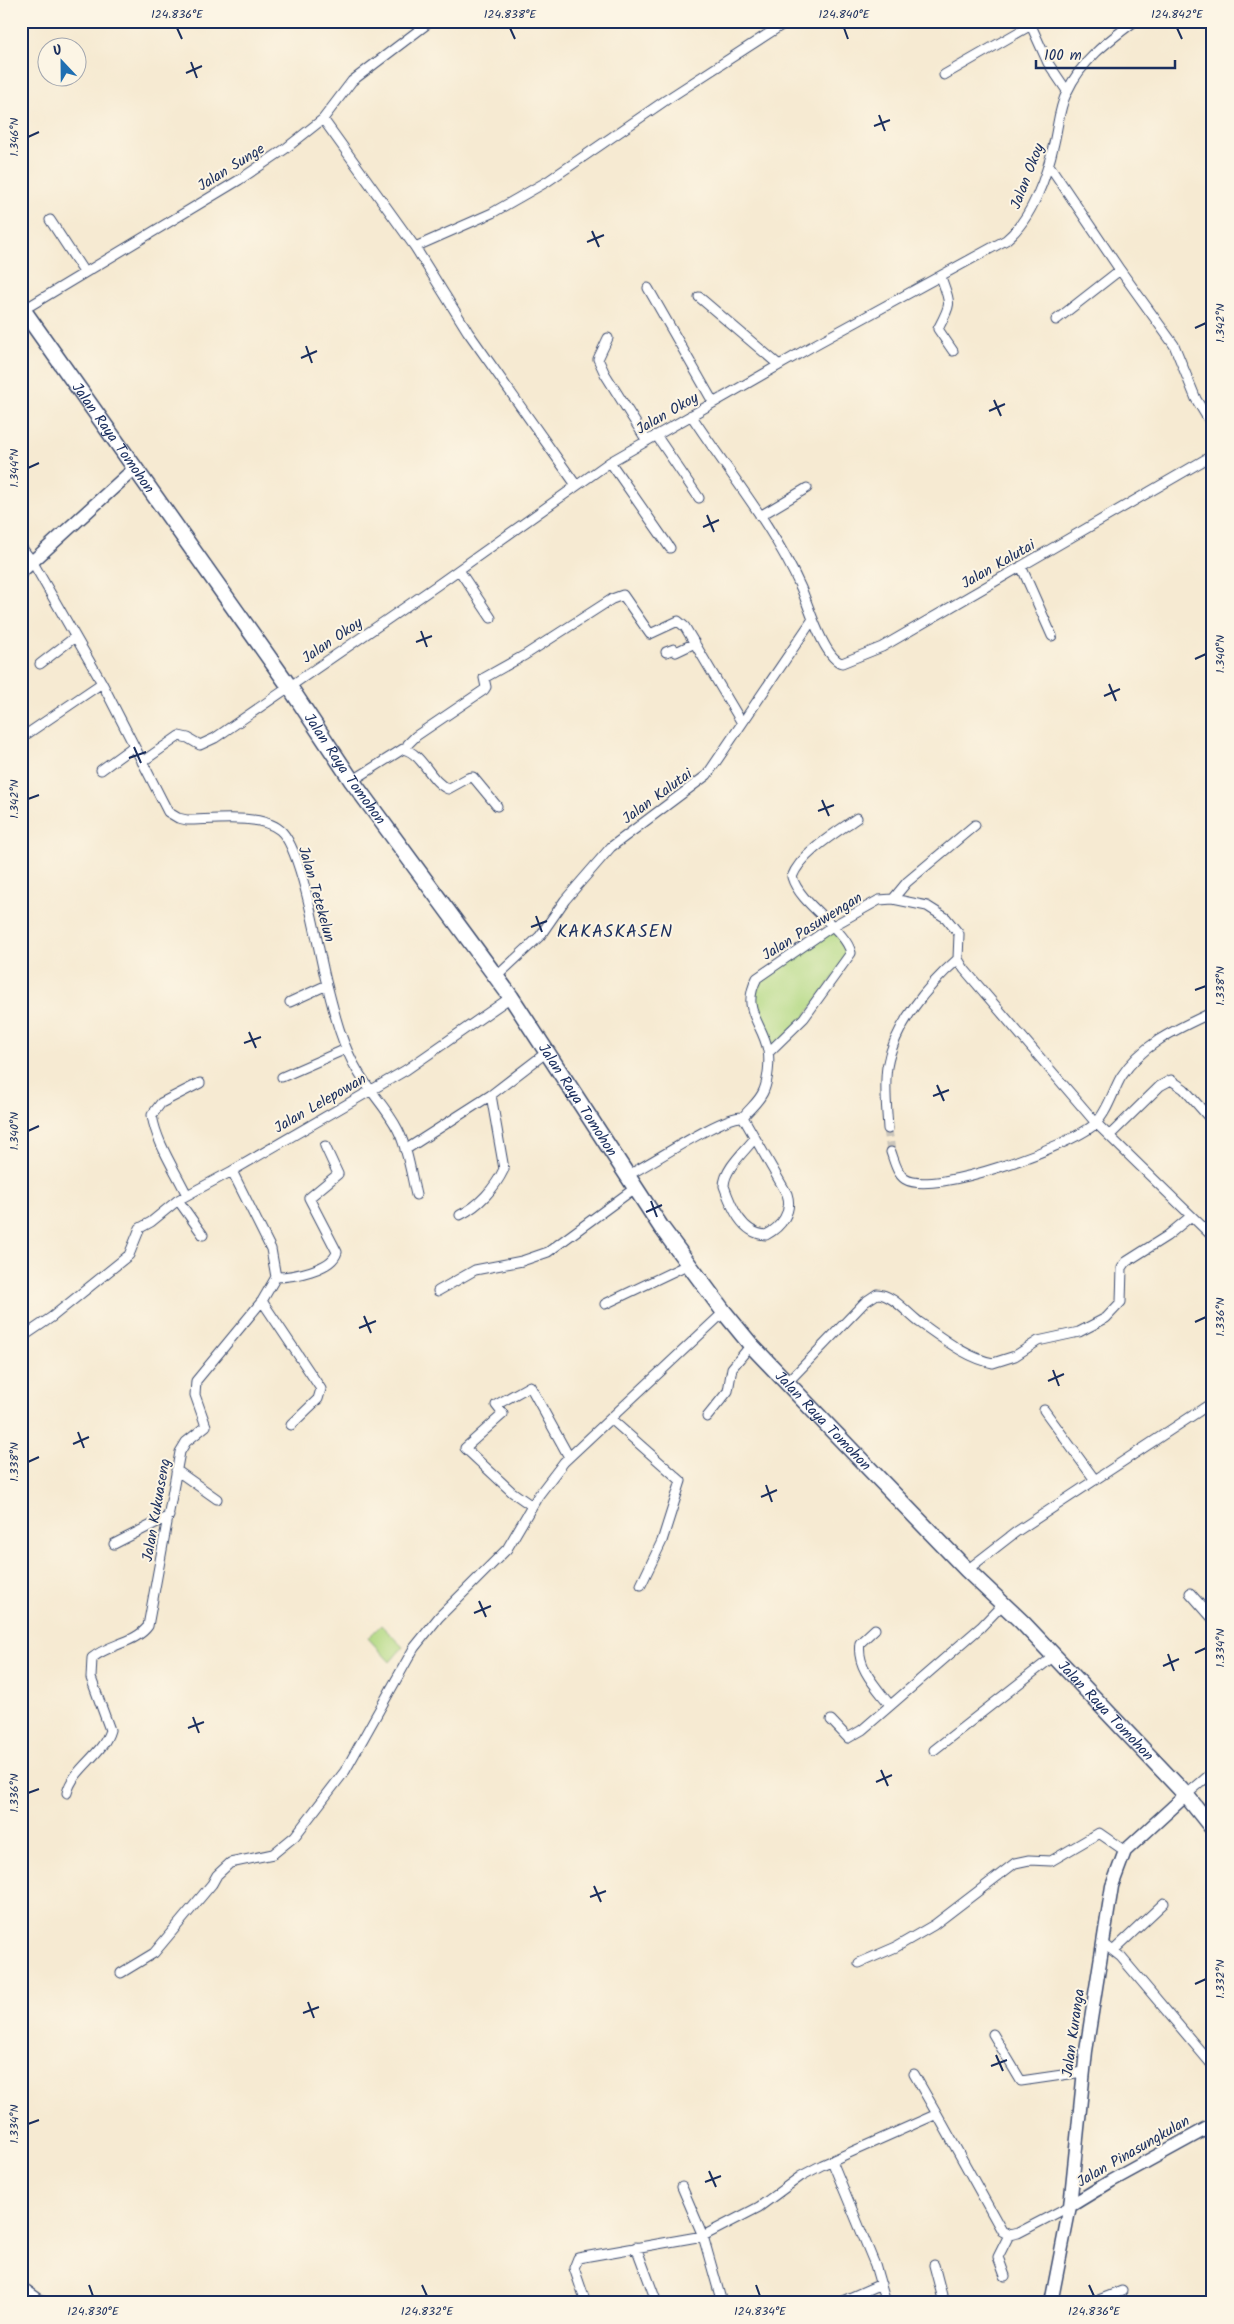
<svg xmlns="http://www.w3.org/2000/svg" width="1234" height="2324" font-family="Kalam,sans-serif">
  <rect width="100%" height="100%" fill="#fcf5e5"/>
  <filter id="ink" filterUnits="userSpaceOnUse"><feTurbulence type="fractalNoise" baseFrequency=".02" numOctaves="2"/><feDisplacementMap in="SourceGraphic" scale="10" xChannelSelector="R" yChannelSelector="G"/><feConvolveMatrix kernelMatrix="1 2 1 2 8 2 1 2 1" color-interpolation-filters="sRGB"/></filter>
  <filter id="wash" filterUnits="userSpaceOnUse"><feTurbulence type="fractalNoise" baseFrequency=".0096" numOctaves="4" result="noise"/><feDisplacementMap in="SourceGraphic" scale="20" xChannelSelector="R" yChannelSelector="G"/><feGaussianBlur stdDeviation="1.12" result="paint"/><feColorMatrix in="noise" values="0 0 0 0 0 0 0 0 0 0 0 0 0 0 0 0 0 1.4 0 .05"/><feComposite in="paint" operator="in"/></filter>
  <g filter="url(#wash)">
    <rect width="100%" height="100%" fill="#f6ead2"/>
    <!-- pitch -->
    <path fill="#b2d983" stroke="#668470" d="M831,927L851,953L804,1018L769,1052L751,997L757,978Z
      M381,1625L403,1647L390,1662L368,1638Z"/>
  </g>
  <g filter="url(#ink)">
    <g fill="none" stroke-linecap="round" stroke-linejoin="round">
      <!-- street-tunnel -->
      <path stroke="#cac5bb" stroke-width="9" stroke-dasharray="9 4.5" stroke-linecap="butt" d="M888,1129L891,1152"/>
      <defs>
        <path id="street" d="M1029,21L1048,63L1067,91
          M944,75L1031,25
          M323,119L415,247L468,332L576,485
          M1049,165L1120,270L1174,345L1196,399L1213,427
          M50,220L84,272
          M415,247L492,213L548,181L666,100L788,21
          M941,277C951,306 952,302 938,329L953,351
          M648,288L713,402
          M699,297L779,365
          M23,310L239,180L285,149L323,119L352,81L431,21
          M1056,320L1120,270
          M608,338L598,359L605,374L647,441
          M691,415C728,472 773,525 801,588C808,604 824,659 842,663L882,647L1213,455
          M656,435L699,498
          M610,462L670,548
          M760,516L807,488
          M21,547L32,561L102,683L168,812L178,818L187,820C211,820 260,813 280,830C302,848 318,950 326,981C334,1012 341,1043 357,1070C369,1091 387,1108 398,1130C408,1150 411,1174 416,1195
          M1021,566L1052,636
          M459,570L491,618
          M666,652L674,649L676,652L695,643
          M40,664L75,637
          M21,738L102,683
          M406,749L408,744L416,736L484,690L486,687L484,678L525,655L612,599L623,595L650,634L678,621L685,627L742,723
          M142,762L179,736L188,738L200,745L215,738L436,586L610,462L816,344L1006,240C1032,219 1047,175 1054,143C1058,126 1059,108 1067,92C1081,61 1108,41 1135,21
          M101,770L134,746
          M352,781L403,749C424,754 429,781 448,789L468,778L473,777L497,806
          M893,899L907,882L975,825
          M496,977L540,936L565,900L611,847L707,775L813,619
          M290,1002L327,985
          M769,1052L804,1018L851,953C846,929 800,905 792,877C801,853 837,832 857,818
          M282,1077L346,1049
          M743,1117L787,1194C793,1212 781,1227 766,1235C742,1234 731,1206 724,1186C724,1169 745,1151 755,1138
          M888,1129C887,1109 884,1087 887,1067C894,1026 927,986 958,959
          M1110,1135L1160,1086L1171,1080L1184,1089L1213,1122
          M405,1150L491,1095L547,1052
          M891,1152C894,1160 897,1174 905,1179C933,1197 1070,1146 1095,1124C1107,1113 1113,1091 1121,1077C1143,1043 1177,1029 1213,1012
          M628,1175C651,1164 723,1115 743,1117C750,1108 760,1101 764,1090C768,1080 770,1061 768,1051C763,1022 740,1011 757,978L831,927L879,900L893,899L927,906L946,918L959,934L958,959L964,969L1096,1123L1213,1237
          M187,1195C175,1170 156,1142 152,1115L161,1103L200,1083
          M178,1200L203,1235
          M460,1215C479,1206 495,1188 504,1169L491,1095
          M276,1277C292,1277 332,1270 337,1252L309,1198L338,1174L325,1146
          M438,1291L475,1270L522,1261L548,1252L635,1188
          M262,1301L321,1389L318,1399L291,1425
          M605,1304L689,1264
          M21,1338L52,1317L129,1255L140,1228L151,1222L178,1200L232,1171L406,1070L511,997
          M787,1383L865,1302L877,1294C892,1294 907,1313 919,1322C941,1337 966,1358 993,1363L1015,1356L1038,1341L1079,1332L1106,1318L1121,1302L1122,1268L1126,1262L1167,1236L1190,1217
          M1044,1410L1095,1480
          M707,1417L728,1391L732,1368L751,1345
          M611,1419L681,1481L662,1541L641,1585
          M176,1470L217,1499
          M532,1506L512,1492L465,1448L503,1414L496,1405L530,1386L569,1457
          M114,1544L169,1516
          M967,1570L1016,1532L1213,1402
          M1190,1593L1213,1619
          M875,1629L860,1643C856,1667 876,1687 890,1705
          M831,1720L848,1738L862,1730L981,1627L1003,1604
          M934,1750L1054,1656
          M67,1793C73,1768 103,1755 110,1730L91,1678L92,1658C108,1644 136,1643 148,1626L180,1452L186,1442L206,1426L195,1395L196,1381L262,1301L276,1277L271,1249L232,1171
          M1186,1795L1213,1772
          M1103,1943L1121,1957L1213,2066
          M1114,1950L1164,1903
          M859,1963L896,1947L934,1925L1015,1863L1029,1860L1051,1861L1099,1833L1125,1851
          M121,1973L154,1953L212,1884L217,1875L230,1863L273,1854L295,1836L345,1771L414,1648L439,1617L507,1549L538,1496L564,1462L724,1312
          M993,2034L1021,2081L1083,2072
          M914,2074L937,2114
          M832,2161L875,2265L886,2303
          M682,2187L703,2236L722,2303
          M636,2247L657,2303
          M934,2265L944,2303
          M1005,2276L998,2257L1009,2235
          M586,2303L574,2268L578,2258L703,2236L759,2207L801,2176L822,2165L937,2114L1002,2231L1009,2235L1018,2233L1070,2206
          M838,2303L881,2284
          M1091,2303L1122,2291"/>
        <path id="secondary" d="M21,572L134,469
          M1070,2206L1111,2181L1213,2125
          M21,2288L42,2303
          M1051,2303L1070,2206L1086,2051L1112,1886L1125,1851L1186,1795"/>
        <g id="highway">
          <path id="s1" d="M21,307L289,686L352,781L511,997L661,1227L724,1312L751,1345L831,1429L967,1570L1022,1622L1186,1795L1213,1829"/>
        </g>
      </defs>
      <!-- street casing -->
      <use href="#street" stroke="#3c4b6f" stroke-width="11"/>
      <!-- secondary casing -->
      <use href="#secondary" stroke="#3c4b6f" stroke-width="15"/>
      <!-- highway casing -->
      <use href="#highway" stroke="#3c4b6f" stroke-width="18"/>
      <!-- street -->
      <use href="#street" stroke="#fff" stroke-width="9"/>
      <!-- secondary -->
      <use href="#secondary" stroke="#fff" stroke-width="12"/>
      <!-- highway -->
      <use href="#highway" stroke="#fff" stroke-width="15"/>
    </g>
  </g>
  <!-- ticks -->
  <path fill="none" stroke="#1b2f5e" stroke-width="2" d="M177,28L182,39M510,28L515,39M844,28L848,39M1177,28L1182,39M191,62L197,78M186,73L202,66M879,115L885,131M874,126L890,120M28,137L39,132M592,231L599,247M587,242L604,235M1195,328L1206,323M306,346L312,363M301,358L317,351M994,400L1001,416M989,411L1005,404M28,468L39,463M707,515L714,532M703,527L719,520M421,631L427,647M416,642L432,636M1195,659L1206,654M1109,684L1116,701M1104,696L1120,689M134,747L141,763M129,758L146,752M28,799L39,795M822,800L829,816M818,811L834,805M536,916L542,932M531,927L547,921M1195,990L1206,986M249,1032L256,1048M244,1043L261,1037M937,1085L944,1101M933,1096L949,1090M28,1131L39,1126M651,1201L657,1217M646,1212L662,1205M364,1316L371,1333M1195,1322L1206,1317M359,1328L376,1321M1053,1370L1059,1386M1048,1381L1064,1374M78,1432L84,1448M73,1444L89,1437M28,1462L39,1457M766,1485L772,1502M761,1497L777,1490M479,1601L486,1617M474,1613L491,1606M1195,1653L1206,1648M1168,1654L1174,1671M1163,1666L1179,1659M193,1717L199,1733M188,1728L204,1722M881,1770L888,1786M876,1782L892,1775M28,1793L39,1789M594,1886L601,1902M590,1897L606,1891M1195,1984L1206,1979M308,2002L314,2018M303,2013L319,2007M996,2055L1003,2071M991,2066L1007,2060M28,2124L39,2120M709,2171L716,2187M705,2182L721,2176M89,2285L93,2296M422,2285L427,2296M756,2285L760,2296M1089,2285L1094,2296"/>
  <g text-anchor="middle" stroke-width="4" stroke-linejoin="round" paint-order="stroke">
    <!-- street labels -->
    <g font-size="15" fill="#1b2f5e" stroke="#fcf5e5">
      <text transform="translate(231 167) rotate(-32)" y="5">Jalan Sunge</text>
      <text transform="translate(1027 176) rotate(-69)" y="5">Jalan Okoy</text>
      <text transform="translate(667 413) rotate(-30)" y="5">Jalan Okoy</text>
      <text dy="5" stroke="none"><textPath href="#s1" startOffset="160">Jalan Raya Tomohon</textPath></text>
      <text transform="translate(998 564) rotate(-30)" y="5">Jalan Kalutai</text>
      <text transform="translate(332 640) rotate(-34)" y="5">Jalan Okoy</text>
      <text dy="5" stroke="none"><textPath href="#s1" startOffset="564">Jalan Raya Tomohon</textPath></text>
      <text transform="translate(657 796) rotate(-36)" y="5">Jalan Kalutai</text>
      <text transform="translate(317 894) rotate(74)" y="5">Jalan Tetekelun</text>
      <text transform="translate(812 926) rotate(-32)" y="5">Jalan Pasuwengan</text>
      <text dy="5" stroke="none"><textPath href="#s1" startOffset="969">Jalan Raya Tomohon</textPath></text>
      <text transform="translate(320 1103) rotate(-30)" y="5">Jalan Lelepowan</text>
      <text dy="5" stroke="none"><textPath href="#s1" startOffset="1374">Jalan Raya Tomohon</textPath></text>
      <text transform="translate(156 1510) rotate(-80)" y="5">Jalan Kukuaseng</text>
      <text dy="5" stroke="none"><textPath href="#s1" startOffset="1779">Jalan Raya Tomohon</textPath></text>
      <text transform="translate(1073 2033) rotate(-82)" y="5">Jalan Kuranga</text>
      <text transform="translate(1133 2151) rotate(-30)" y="5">Jalan Pinasungkulan</text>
    </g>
    <!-- quarter labels -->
    <g font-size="18" letter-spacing="1" fill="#1b2f5e" stroke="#fcf5e5">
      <text x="615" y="937">KAKASKASEN</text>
    </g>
  </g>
  <!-- margin -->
  <rect width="1234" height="2324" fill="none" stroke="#fcf5e5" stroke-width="55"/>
  <!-- north arrow -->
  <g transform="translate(62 62) rotate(338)"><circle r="24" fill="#fcf5e5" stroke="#a2a6af"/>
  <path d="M0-4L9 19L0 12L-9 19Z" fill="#1f6fb2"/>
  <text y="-8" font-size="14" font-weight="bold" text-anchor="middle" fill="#1b2f5e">U</text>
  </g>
  <!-- scale -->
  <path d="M1036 60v8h139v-8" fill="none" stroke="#1b2f5e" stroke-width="2.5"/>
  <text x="1044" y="60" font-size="15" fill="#1b2f5e" stroke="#fcf5e5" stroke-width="4" paint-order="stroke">100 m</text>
  <rect x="28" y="28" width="1178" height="2268" fill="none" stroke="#1b2f5e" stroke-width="2"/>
  <g font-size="12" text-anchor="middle" fill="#1b2f5e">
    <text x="177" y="18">124.836°E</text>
    <text x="510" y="18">124.838°E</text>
    <text x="844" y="18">124.840°E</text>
    <text x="1177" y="18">124.842°E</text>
    <text transform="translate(14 137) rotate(-90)" y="4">1.346°N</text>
    <text transform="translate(1220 323) rotate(-90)" y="4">1.342°N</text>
    <text transform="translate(14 468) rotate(-90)" y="4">1.344°N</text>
    <text transform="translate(1220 654) rotate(-90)" y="4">1.340°N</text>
    <text transform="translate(14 799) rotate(-90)" y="4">1.342°N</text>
    <text transform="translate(1220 986) rotate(-90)" y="4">1.338°N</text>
    <text transform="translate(14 1131) rotate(-90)" y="4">1.340°N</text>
    <text transform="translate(1220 1317) rotate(-90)" y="4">1.336°N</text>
    <text transform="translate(14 1462) rotate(-90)" y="4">1.338°N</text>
    <text transform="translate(1220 1648) rotate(-90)" y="4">1.334°N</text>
    <text transform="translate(14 1793) rotate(-90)" y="4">1.336°N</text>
    <text transform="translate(1220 1979) rotate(-90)" y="4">1.332°N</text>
    <text transform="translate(14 2124) rotate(-90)" y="4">1.334°N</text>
    <text x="93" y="2315">124.830°E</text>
    <text x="427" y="2315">124.832°E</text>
    <text x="760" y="2315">124.834°E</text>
    <text x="1094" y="2315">124.836°E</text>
  </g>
</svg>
